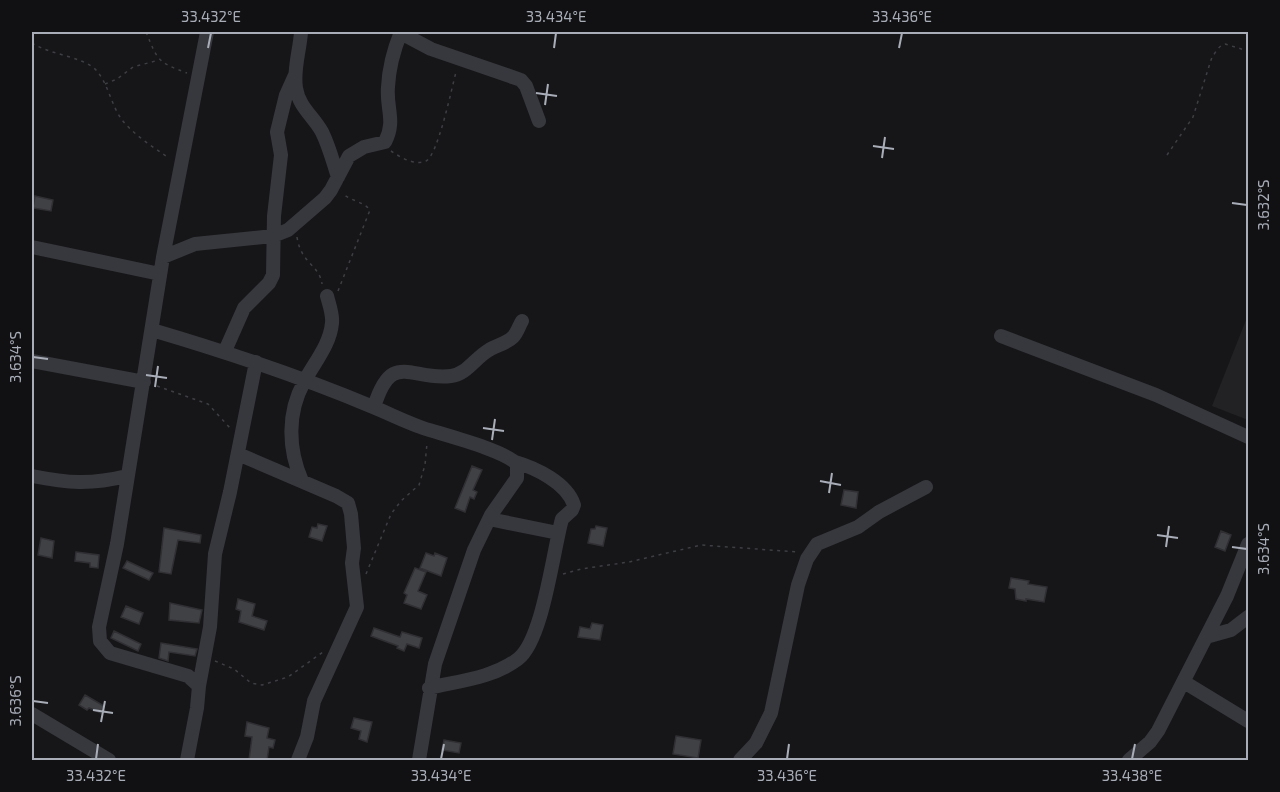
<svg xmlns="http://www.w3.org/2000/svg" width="1280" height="792" font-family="'Exo 2',sans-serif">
  <rect width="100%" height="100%" fill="#161618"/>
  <!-- built -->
  <path fill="#222225" d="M1248,315V420L1212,406Z"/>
  <!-- building -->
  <path fill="#404145" stroke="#303034" stroke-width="1.5" d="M35,196L53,200L51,211L33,208Z
    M472,466L482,470L473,490L477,492L474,499L470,497L465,512L455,508Z
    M844,490L858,492L856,508L841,505Z
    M318,524L327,526L322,541L309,537L312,527L317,528Z
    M596,526L607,528L603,546L588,543L591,529H595Z
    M164,528L201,535L200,543L178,540L171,574L159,572Z
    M1221,531L1231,535L1225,551L1215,547Z
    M41,538L54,541L52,558L38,555Z
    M76,552L99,555L98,568L90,567V563L75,561Z
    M426,553L434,556L435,553L447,558L441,576L420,568Z
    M127,561L153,573L149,580L123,568Z
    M415,568L426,572L418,591L427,595L421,609L404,603L407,595L404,593Z
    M1011,578L1029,581L1028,584L1047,587L1044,602L1026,599V601L1016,599L1015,589L1009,588Z
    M238,599L255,604L252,616L267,621L264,630L239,622L241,611L236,609Z
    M170,603L202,610L199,623L169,620Z
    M126,606L143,613L139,624L121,617Z
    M592,623L603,625L600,640L578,637L580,627L590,629Z
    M374,628L400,637L402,632L422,638L419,648L407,644L404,651L397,648L398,646L371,636Z
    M114,631L141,644L138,651L111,638Z
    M161,643L197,649L195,656L169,652L168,661L159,658Z
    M85,695L104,706L101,713L89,708L87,710L79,705Z
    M354,718L372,722L367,742L359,739L361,731L351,728Z
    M247,722L269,728L267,738L275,740L273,748L269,747L267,760H249L252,737L245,736Z
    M676,736L701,740L698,758L673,754Z
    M444,740L461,743L459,753L442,750Z"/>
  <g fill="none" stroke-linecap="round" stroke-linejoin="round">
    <!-- path -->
    <path stroke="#3d3f44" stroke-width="1.5" stroke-dasharray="3 4.5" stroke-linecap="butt" d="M146,32C158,61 157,62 187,73
      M32,34L33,32
      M32,43C50,55 82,56 96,70C108,83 111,105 122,120C134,135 153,147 169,158
      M105,84L117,79L133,67L159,60
      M391,151C400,157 414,166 426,161C438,155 452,87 456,72
      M1167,155L1193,117L1211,60C1214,54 1219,45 1225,44L1248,51
      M297,237C301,264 319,264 322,284
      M338,291L370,210C363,201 350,201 342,193
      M157,386L208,404L231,429
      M366,574L391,514L401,501L419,485L425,465L427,443
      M563,574L581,569L629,562L701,545L798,552
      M215,661L234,669L251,683L262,685L288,677L323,652"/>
    <!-- minor -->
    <path stroke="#37383d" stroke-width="14" d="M301,32C300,50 293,69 296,88C299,107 313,116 322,132C329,146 333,162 338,177
      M399,32L431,49L521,80L526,86L539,121
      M32,247L160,274
      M163,257L195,244L273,236L288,230L325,198L331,190L349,156L364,147L385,142C396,121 386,108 388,87C389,67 394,49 401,32
      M152,330C227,352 301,377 373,407C390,414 406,422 423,428C444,435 504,450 517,464V478L491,515L474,550L435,664L419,760
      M1001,336L1156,395L1248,437
      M225,351L244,308L269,283L273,275L274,216L281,155L277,132L286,95L295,75
      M32,361L144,382
      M374,407C392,349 410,381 451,376C467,374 475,358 489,350C497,345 506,344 513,337C517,333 519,326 522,321
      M238,454L336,496L348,503L351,514L354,548L352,563L357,607L314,701L307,737L298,760
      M32,476C68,483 90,485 127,476
      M302,481C288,449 287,413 304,382C314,363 330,345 332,323C333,314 329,304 327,296
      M489,519L558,533
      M1206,637L1231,630L1248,617
      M1184,682L1248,721
      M199,686L210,627L215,554L230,492L256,362
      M429,688C458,681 493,678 518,659C543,640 553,551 562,519L572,510L574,505C567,483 536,468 515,462
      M32,714L109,760
      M187,760L197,708L199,686L188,676L110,653L100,641L99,627L117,544L163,257L207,32
      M740,760L756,743L771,713L798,585L807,559L817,544L858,527L879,512L926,487
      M1129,760L1150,742L1158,731L1227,596L1248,544"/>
  </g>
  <!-- ticks -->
  <path fill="none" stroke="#a8adb8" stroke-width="2" d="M208,48L211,33M554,48L556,33M899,48L902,33M536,93L557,96M545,105L548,84M873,146L894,149M882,158L885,137M1232,203L1247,205M33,357L48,359M146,375L167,378M155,387L158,366M483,428L504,431M492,440L495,419M820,481L841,485M829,493L832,473M1157,535L1178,538M1166,547L1169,526M1232,547L1247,549M33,701L48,703M93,710L113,713M101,722L105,701M96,759L98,744M441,759L444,744M787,759L789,744M1132,759L1135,744"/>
  <!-- border -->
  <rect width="1280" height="792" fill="none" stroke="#111113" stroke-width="66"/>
  <rect x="33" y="33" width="1214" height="726" fill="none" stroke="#a8adb8" stroke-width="2"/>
  <g font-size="15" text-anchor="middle" fill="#a8adb8">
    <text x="211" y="22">33.432°E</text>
    <text x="556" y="22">33.434°E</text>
    <text x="902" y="22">33.436°E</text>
    <text transform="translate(1264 205) rotate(-90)" y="5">3.632°S</text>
    <text transform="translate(16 357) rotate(-90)" y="5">3.634°S</text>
    <text transform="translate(1264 549) rotate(-90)" y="5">3.634°S</text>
    <text transform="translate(16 701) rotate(-90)" y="5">3.636°S</text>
    <text x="96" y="781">33.432°E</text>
    <text x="441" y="781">33.434°E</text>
    <text x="787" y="781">33.436°E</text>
    <text x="1132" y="781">33.438°E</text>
  </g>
</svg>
